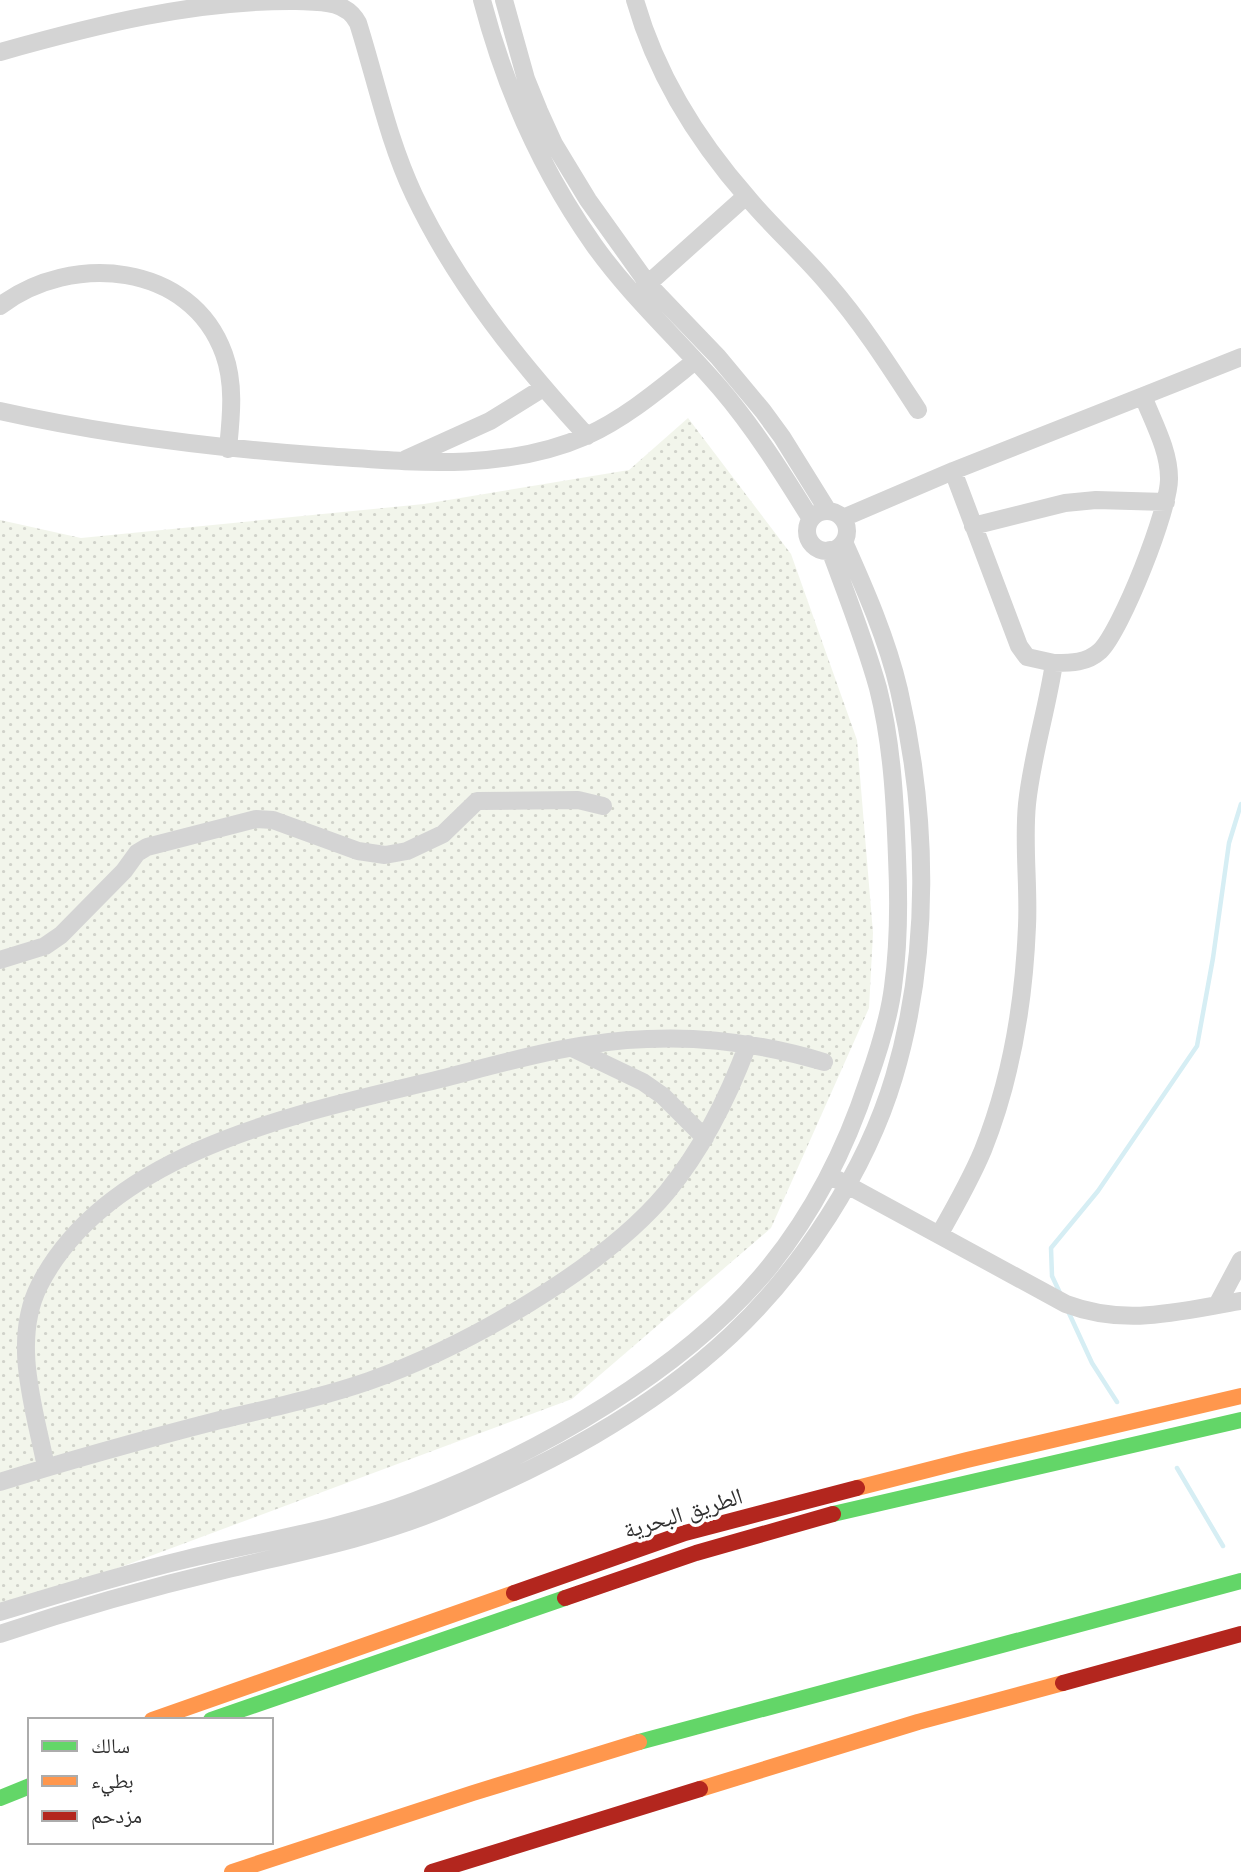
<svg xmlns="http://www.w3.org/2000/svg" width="1241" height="1872" font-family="'Noto Sans','Noto Naskh Arabic',sans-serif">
  <defs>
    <pattern id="grass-dots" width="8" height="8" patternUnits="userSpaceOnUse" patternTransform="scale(1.75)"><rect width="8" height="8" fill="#f2f5eb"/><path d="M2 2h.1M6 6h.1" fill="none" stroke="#d0d2ca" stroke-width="1.8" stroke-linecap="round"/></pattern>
  </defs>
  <rect width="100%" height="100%" fill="#fff"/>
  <!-- grass -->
  <path fill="url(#grass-dots)" d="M688,418L791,554L857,740L873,933L869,1008L771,1228L572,1399L0,1612V520L81,538L424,504L629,470Z"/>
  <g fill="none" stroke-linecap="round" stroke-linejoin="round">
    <!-- stream -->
    <path stroke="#d6eef4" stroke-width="4.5" d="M1060,1293L1052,1276L1051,1248L1098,1191L1197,1046L1213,958L1229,843L1241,804
      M1068,1311L1092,1363L1117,1402
      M1177,1468L1223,1546"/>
    <!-- street -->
    <path stroke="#d4d4d4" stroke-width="18" d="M482,0C505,88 541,170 594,245C631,297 679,340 720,388C755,429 783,474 811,519
      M504,0L526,79L539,111L554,144L588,200L648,284L718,357L763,411L782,437L828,511
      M635,0C656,74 697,140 748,198C773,228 803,254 828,284C862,323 890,367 918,410
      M0,52C96,25 195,0 296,1C320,2 346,0 358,23C376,80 388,140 414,195C457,285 520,363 587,436
      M641,290L746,196
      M0,306C71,252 191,262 224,354C235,384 231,418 228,449
      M1143,396L1241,357
      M0,411C107,435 215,448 325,456C411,462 504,472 586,436C626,418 661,388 695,361
      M406,459L490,421L543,388
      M953,471L1019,646L1027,657L1054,663
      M807 531a20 20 0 1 1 40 0a20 20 0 1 1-40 0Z
      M843,518L953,471L1143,396C1153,422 1169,450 1169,478C1170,508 1121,631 1100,651C1087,663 1071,663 1054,663C1047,710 1032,756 1027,804C1023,844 1029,886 1027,926C1024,1001 1011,1080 983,1150C971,1179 955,1207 939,1235
      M973,526L1065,503L1096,500L1166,502
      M0,960L45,946L61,935L124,871L137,853L147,847L256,819L273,820L358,851L385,855L407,851L443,834L477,801L578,800L603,806
      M572,1048L643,1082L663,1096L705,1138
      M838,1180L1066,1304C1127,1327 1180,1311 1241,1301
      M1217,1305L1241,1260
      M46,1467C35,1410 11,1342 39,1286C108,1149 305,1112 440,1079C507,1062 577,1041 647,1039C707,1036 767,1045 824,1062
      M0,1482C73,1459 146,1439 220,1420C270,1408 320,1398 369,1381C463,1348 603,1269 667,1192C703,1148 728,1098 748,1044
      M0,1612C62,1593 124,1574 187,1559C263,1541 342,1529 415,1501C539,1453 686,1370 770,1266C815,1210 846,1148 868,1081C879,1050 889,1019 893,987C899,944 899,900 897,857C895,801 892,743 878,688C865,641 847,596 830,550
      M0,1634C74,1609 148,1588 224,1570C299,1552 368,1539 440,1510C544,1467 648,1413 731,1335C802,1268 866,1171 894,1077C931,953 928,815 899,690C887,639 865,589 844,542"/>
    <!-- fast -->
    <path stroke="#63d668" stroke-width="16" d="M833,1514L1241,1420
      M211,1720L565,1598
      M639,1742L1241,1581
      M0,1798L30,1786"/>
    <!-- slow -->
    <path stroke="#ff974d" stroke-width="16" d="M857,1488L967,1460L1241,1396
      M152,1720L514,1593
      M700,1789L918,1722L1063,1683
      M232,1872L473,1793L639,1742"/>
    <!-- jam -->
    <path stroke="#b3261e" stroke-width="16" d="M514,1593L685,1533L857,1488
      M565,1598L696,1553L833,1514
      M1063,1683L1241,1634
      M432,1872L700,1789"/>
  </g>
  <g text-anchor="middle" stroke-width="7" stroke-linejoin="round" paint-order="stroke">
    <!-- street labels -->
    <g font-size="23" fill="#2f2f2f" stroke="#fff">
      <text transform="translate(683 1513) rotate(-17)" y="8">الطريق البحرية</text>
    </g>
  </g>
  <!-- legend -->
  <rect x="28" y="1718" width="245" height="126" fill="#ffffff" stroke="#acacac" stroke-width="2"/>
  <rect x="42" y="1741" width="35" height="10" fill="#63d668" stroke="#acacac" stroke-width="2"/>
  <text x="91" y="1753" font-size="21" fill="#2f2f2f">سالك</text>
  <rect x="42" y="1776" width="35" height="10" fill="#ff974d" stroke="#acacac" stroke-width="2"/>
  <text x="91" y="1788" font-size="21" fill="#2f2f2f">بطيء</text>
  <rect x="42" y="1811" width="35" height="10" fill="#b3261e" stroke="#acacac" stroke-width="2"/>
  <text x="91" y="1823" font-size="21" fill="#2f2f2f">مزدحم</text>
</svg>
